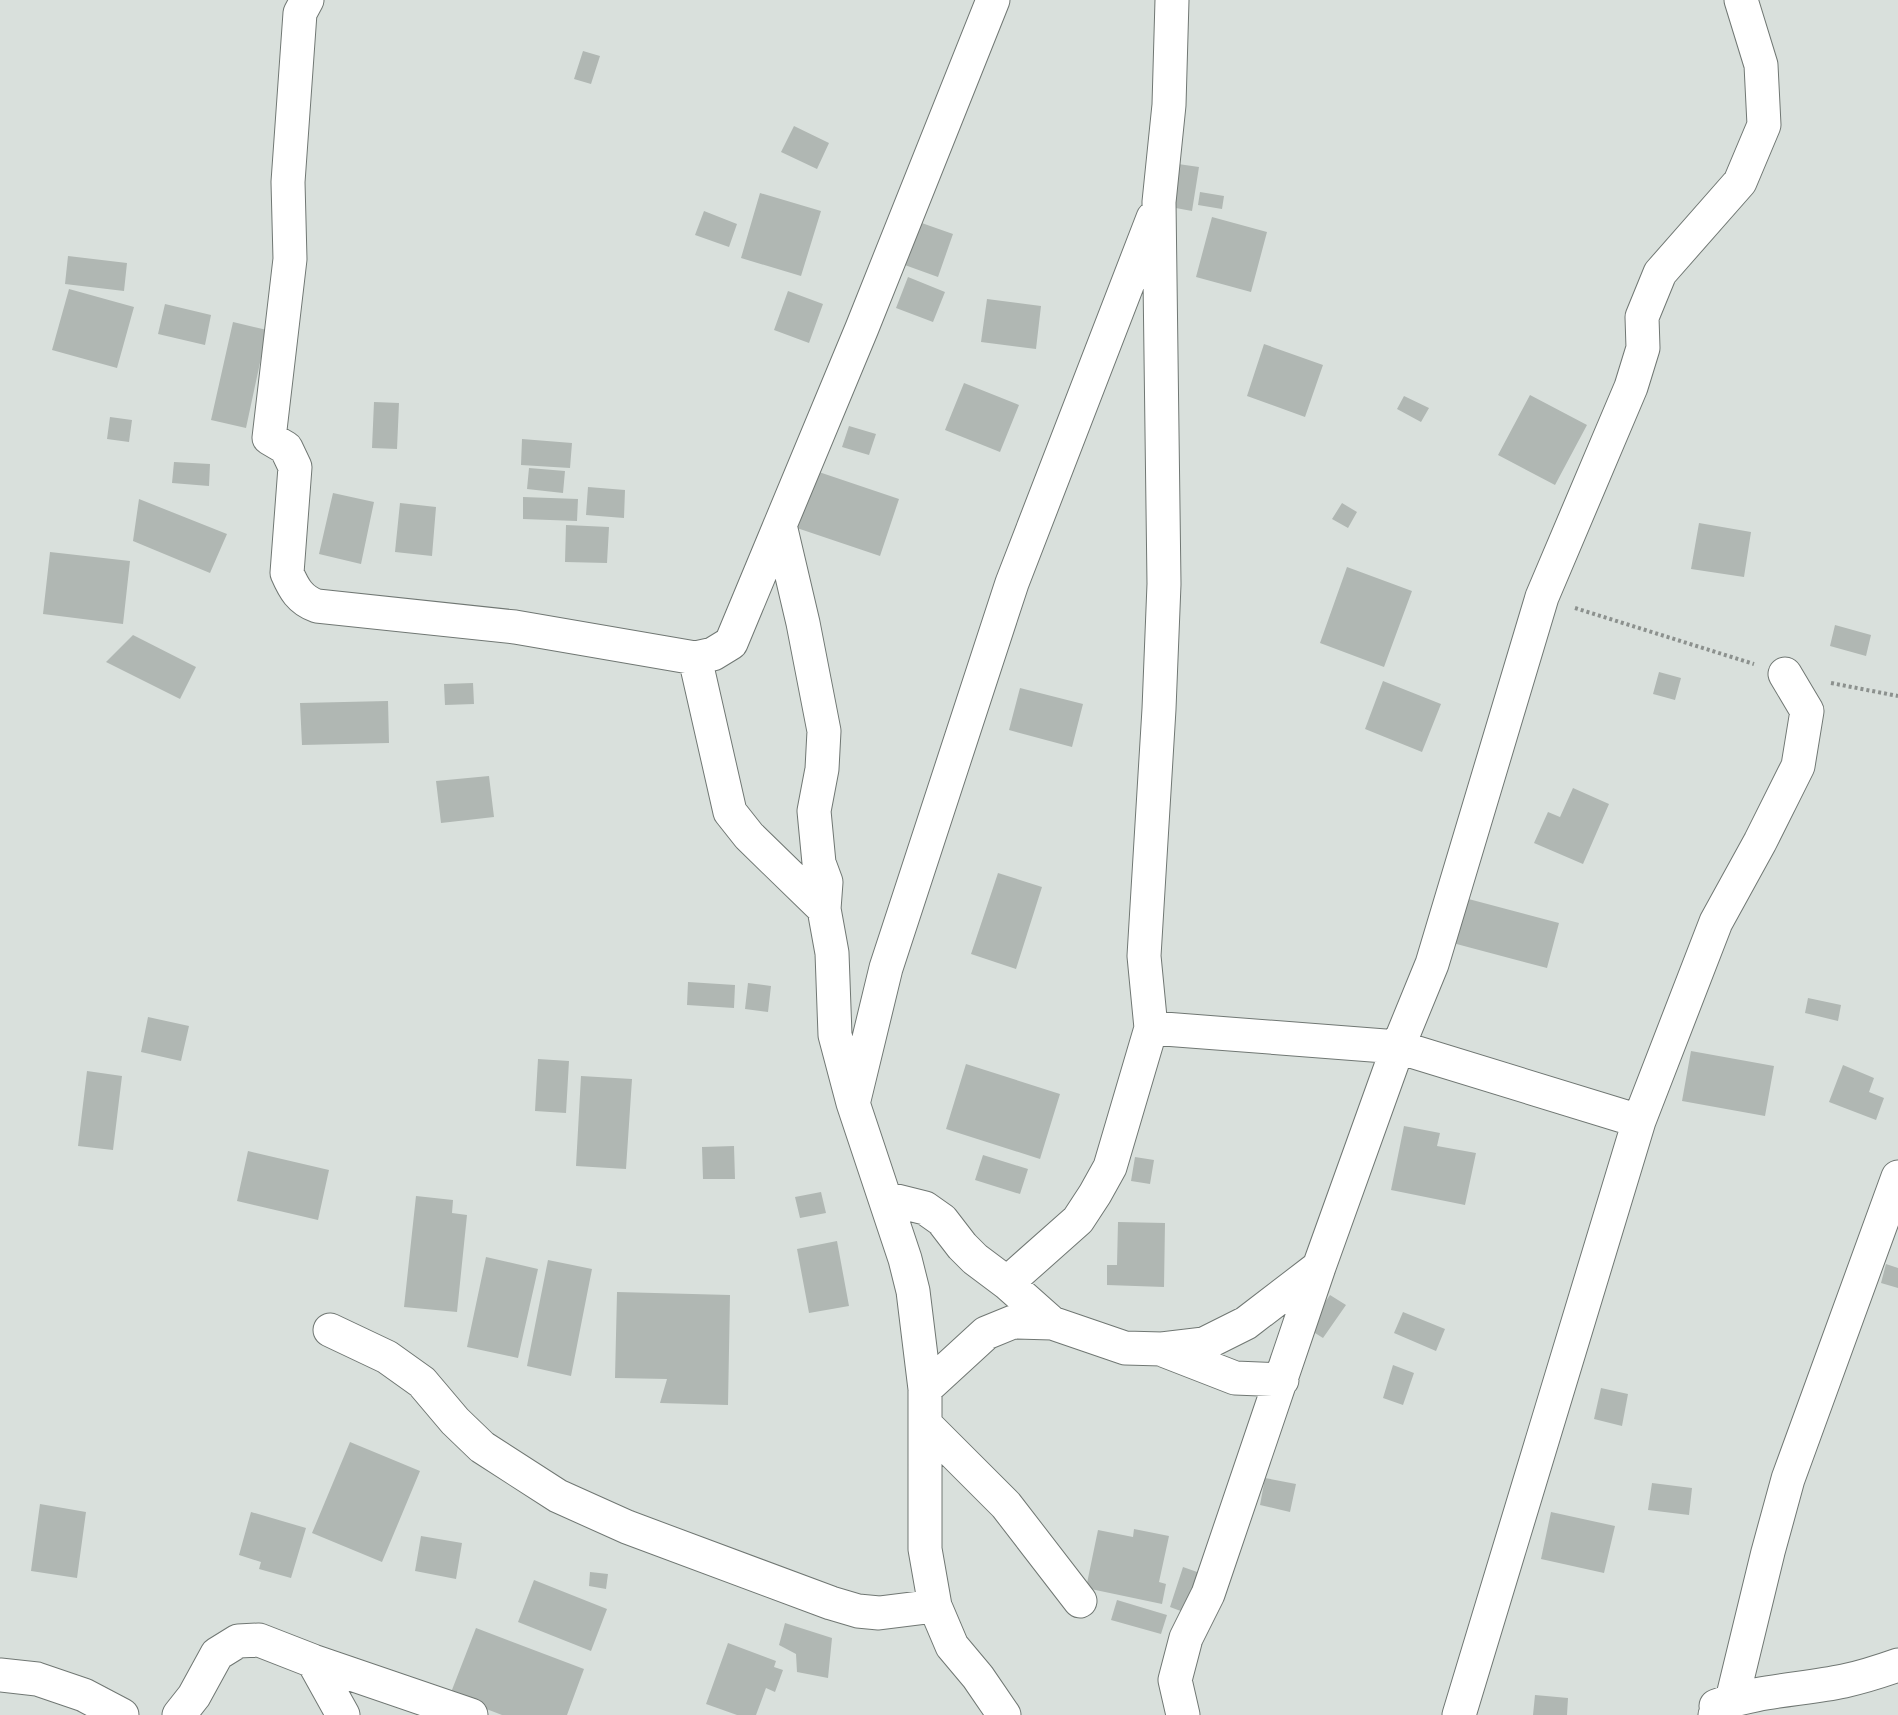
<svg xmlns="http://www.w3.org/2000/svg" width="1898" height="1715" font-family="Barlow,sans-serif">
  <rect width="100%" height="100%" fill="#d9e0dc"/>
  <!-- building -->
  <path fill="#b0b7b3" d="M583,51L600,56L591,84L574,79Z
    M794,126L829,143L817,169L781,152Z
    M1171,163L1199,167L1192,211L1165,206Z
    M1200,192L1224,196L1222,209L1198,205Z
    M760,193L821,211L801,276L741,258Z
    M704,211L737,224L729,247L695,235Z
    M1212,217L1267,232L1251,292L1196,277Z
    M916,221L953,234L938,277L902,264Z
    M68,256L127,263L124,291L65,284Z
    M908,277L945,292L933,322L896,308Z
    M69,289L134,307L117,368L52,350Z
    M788,291L823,304L809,343L774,330Z
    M987,299L1041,306L1036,349L981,342Z
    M165,304L211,315L205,345L158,334Z
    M233,322L267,330L246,428L211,420Z
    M1264,344L1323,365L1305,417L1247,396Z
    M964,383L1019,405L1000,452L945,430Z
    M1530,395L1587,425L1555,485L1498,455Z
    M1404,396L1429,408L1421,422L1397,409Z
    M374,402L399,403L397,449L372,448Z
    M110,417L132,420L129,442L107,439Z
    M849,426L876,434L869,455L842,447Z
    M522,439L572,443L570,468L521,465Z
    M174,462L210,464L209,486L172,483Z
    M529,468L565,471L563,493L527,489Z
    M813,470L899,499L880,556L794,527Z
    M588,487L625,490L624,518L586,515Z
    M333,493L374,502L361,564L319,554Z
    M523,497L578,499L577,521L523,519Z
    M139,499L227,534L210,573L133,541Z
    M400,503L436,507L432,556L395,552Z
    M1342,503L1357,512L1348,528L1332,519Z
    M1699,523L1751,532L1744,577L1691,569Z
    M566,525L609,527L607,563L565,562Z
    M50,552L130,561L123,624L43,614Z
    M1347,567L1412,591L1384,667L1320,643Z
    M1835,625L1871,635L1866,656L1830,646Z
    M133,635L196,667L180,699L106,662Z
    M1659,672L1681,678L1675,700L1653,694Z
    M1383,681L1441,704L1422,752L1365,729Z
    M473,683L474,704L445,705L444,684Z
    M1020,688L1083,704L1072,747L1009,730Z
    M388,701L389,743L302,745L300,703Z
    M489,776L494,817L441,823L436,781Z
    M1573,788L1609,804L1583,864L1534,843L1548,812L1560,817Z
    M998,873L1042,887L1016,969L971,954Z
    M1461,897L1559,923L1547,968L1449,942Z
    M688,982L735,985L734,1008L687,1005Z
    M748,983L771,986L768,1012L745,1009Z
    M1808,998L1841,1005L1838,1021L1805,1013Z
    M148,1017L189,1026L181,1061L141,1052Z
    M1691,1051L1774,1066L1765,1116L1682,1101Z
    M538,1059L569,1061L566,1113L535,1111Z
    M966,1064L1060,1094L1040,1159L946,1129Z
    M1843,1065L1874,1078L1869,1092L1884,1098L1876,1120L1829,1102Z
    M87,1071L122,1076L113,1150L78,1146Z
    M581,1076L632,1079L626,1169L576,1166Z
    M1404,1126L1440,1133L1437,1146L1476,1153L1465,1205L1391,1190Z
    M734,1146L735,1179H703L702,1147Z
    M248,1151L329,1170L318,1220L237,1201Z
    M983,1155L1028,1169L1020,1194L975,1180Z
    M1135,1157L1154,1160L1150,1184L1131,1181Z
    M821,1192L826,1213L800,1218L795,1197Z
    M416,1196L453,1200L452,1213L467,1215L457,1312L404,1307Z
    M1118,1222L1165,1223L1164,1287L1107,1285V1265H1117Z
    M837,1241L849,1306L809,1313L797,1249Z
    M486,1257L538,1269L518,1358L467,1347Z
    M548,1260L592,1269L571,1376L527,1366Z
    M1886,1264L1898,1268V1288L1881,1283Z
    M617,1292L730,1295L728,1405L660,1403L667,1379L615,1378Z
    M1330,1295L1346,1305L1323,1338L1307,1328Z
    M1403,1312L1445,1329L1436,1351L1394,1333Z
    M1393,1365L1414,1373L1403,1405L1383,1398Z
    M1601,1388L1628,1394L1622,1426L1594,1419Z
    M350,1442L420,1471L382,1562L312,1533Z
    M1265,1478L1296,1484L1290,1512L1260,1505Z
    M1652,1483L1692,1488L1689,1515L1648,1510Z
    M40,1504L86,1512L77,1578L31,1571Z
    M251,1512L306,1528L291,1578L259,1569L261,1562L239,1555Z
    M1551,1512L1615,1526L1604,1573L1541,1559Z
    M1134,1529L1169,1536L1159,1582L1166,1584L1162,1604L1086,1588L1098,1530L1133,1537Z
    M421,1536L462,1543L456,1579L415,1571Z
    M1183,1567L1200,1573L1186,1613L1170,1607Z
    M590,1572L608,1574L606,1589L589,1586Z
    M534,1580L607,1609L591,1651L518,1622Z
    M1117,1600L1167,1615L1161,1634L1111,1620Z
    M785,1623L832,1638L828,1678L797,1672L796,1654L779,1645Z
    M476,1628L584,1669L567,1715H502L450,1695Z
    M728,1643L776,1661L774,1667L783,1670L775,1692L766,1688L756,1715H737L706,1704Z
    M1535,1695L1568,1698L1567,1715H1533Z"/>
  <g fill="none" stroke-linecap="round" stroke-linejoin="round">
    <defs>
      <path id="minor" d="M307,0L300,13L288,182L290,259L269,438L286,448L295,467L287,573C294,589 300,600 317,606L515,627L695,658L713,654L731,643L862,328L993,0
        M780,525L803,623L824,731L822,769L814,811L819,863L826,882L824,909L832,953L835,1035L853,1103L905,1259L913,1291L925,1389V1549L935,1606L952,1646L978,1677L1004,1715
        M695,658L730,812L749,836L824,909
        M1151,1028L1398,1047L1639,1121
        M854,1100L886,968L1012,583L1153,218
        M885,1198L925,1208L942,1220L962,1246L975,1259L1007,1283L1052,1323
        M1007,1283L1078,1220L1095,1194L1110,1167L1151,1028L1144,956L1159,709L1164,584L1159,202L1169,105L1172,0
        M330,1330L387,1357L422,1382L455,1421L482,1447L558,1496L627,1527L831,1603L858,1611L879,1613L935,1606
        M1163,1350L1235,1378L1282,1380
        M925,1389L986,1333L1013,1322L1052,1323L1125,1348L1162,1349L1204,1344L1246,1323L1319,1267
        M925,1424L1006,1505L1080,1601
        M313,1661L343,1715
        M0,1675L37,1679L84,1695L122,1715
        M1716,1706C1758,1690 1801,1690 1844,1681C1862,1677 1881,1671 1898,1665
        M179,1715L194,1696L217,1654L238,1641L259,1640L313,1661L471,1715
        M1183,1715L1175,1680L1186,1638L1208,1594L1319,1267L1398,1047L1432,964L1542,597L1631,387L1643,348L1642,317L1660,273L1740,182L1764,125L1761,65L1741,0
        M1459,1715L1639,1121L1716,922L1760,842L1798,766L1807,711L1785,674
        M1715,1715L1732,1700L1768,1552L1788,1479L1898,1177"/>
    </defs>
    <!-- minor casing -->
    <use href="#minor" stroke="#707773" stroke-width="35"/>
    <!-- path -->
    <path stroke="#8c918e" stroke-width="4" stroke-dasharray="3 3" stroke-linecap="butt" d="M1575,608L1754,664
      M1831,683L1898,696"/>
    <!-- minor -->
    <use href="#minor" stroke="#fff" stroke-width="33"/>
  </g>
</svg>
